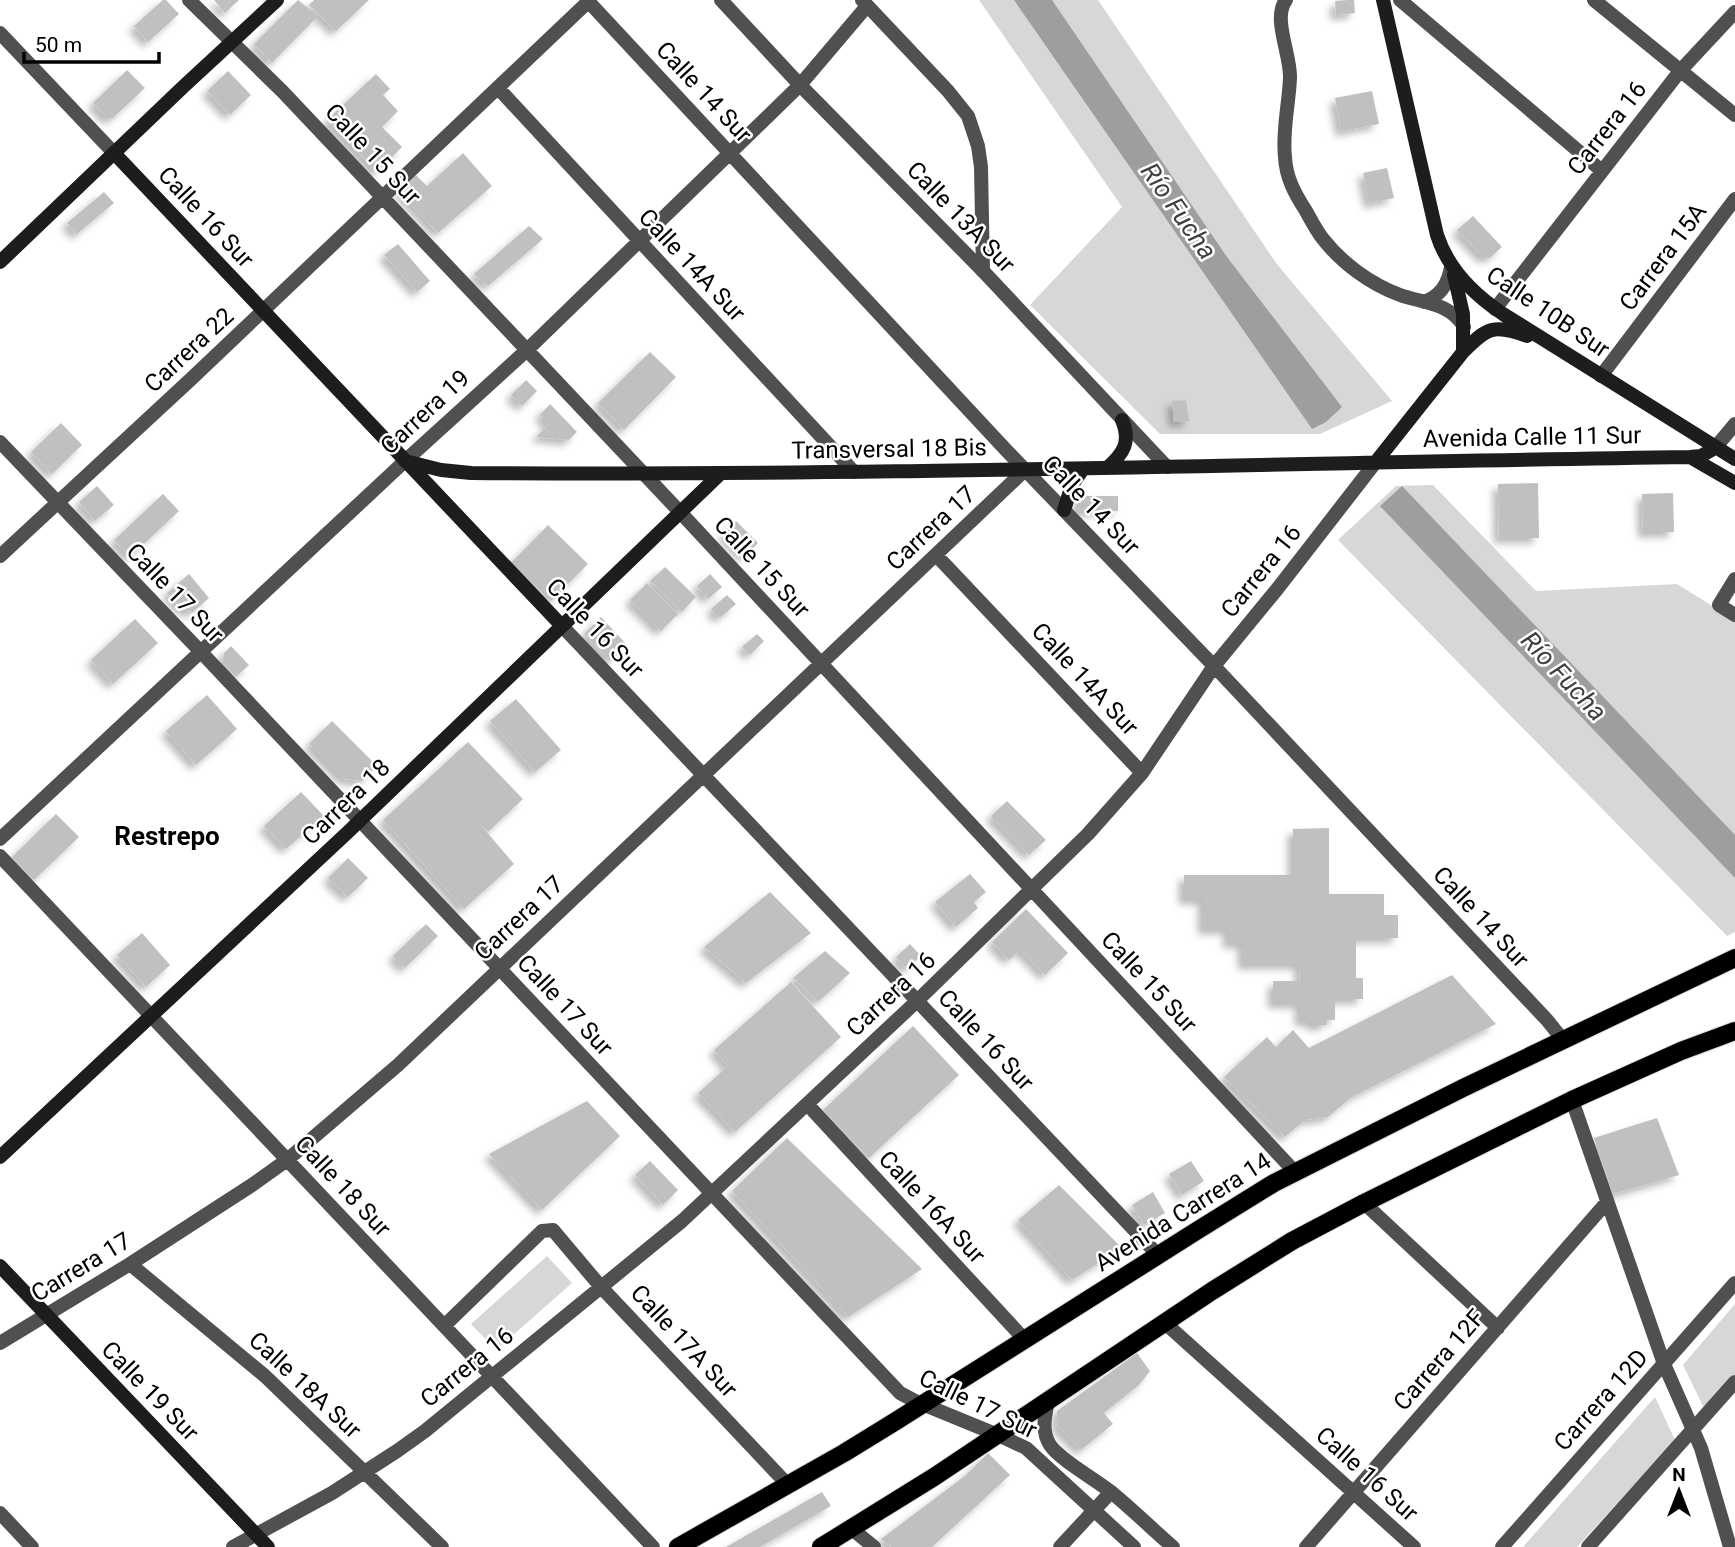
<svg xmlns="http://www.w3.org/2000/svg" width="1735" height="1547" font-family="Roboto,sans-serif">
  <defs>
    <filter id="shadow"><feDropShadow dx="-5.5" dy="5.5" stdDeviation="3.5" flood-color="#0004"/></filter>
  </defs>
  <rect width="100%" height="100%" fill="#fff"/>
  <!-- green -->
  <path fill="#d7d7d7" d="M979,0H1098L1276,263L1392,401L1320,434H1160L1030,305L1122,207Z
    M1433,485L1536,591L1677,584L1735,620V932L1727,936L1338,540L1396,486Z
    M547,1256L572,1283L496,1350L471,1324Z
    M1735,1304V1376L1705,1410L1683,1365Z
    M1655,1397L1675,1440L1577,1547H1523Z"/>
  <!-- water -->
  <path fill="#9e9e9e" d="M1014,0H1052L1227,257L1342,407L1326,422L1312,429Z
    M1402,486L1735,835V878L1380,506Z"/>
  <!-- building -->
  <path fill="#c0c0c0" filter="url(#shadow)" d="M163,0H166L179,14L148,42L134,26Z
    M214,0H239L225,13Z
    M298,0L318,16L272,63L254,44Z
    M314,0H369L336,31L309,5Z
    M1348,0H1354L1355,13L1336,15L1335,1Z
    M127,70L145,88L113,118H107L93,103Z
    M228,71L251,95L230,115L207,91Z
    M376,74L390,89L383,95L398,111L382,127L402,147L377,172L327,120Z
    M1372,91L1379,124L1341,131L1335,98Z
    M463,153L492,186L438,233L399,191L416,175L427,186Z
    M1387,168L1394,198L1369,203L1363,173Z
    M104,192L114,203L77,234L67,223Z
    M1473,216L1502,247L1491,257H1483L1457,230Z
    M529,226L543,239L488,286L474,274Z
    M398,244L430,281L417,292L384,255Z
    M650,352L676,377L624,430L598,403Z
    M526,380L537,391L522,406L511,395Z
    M1186,400L1189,421L1174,422L1172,401Z
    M550,404L577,432L569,440L536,437L549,424L540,415Z
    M61,423L82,445L52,474L31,452Z
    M1538,483L1539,538H1499L1498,484Z
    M97,486L114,505L95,521L79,502Z
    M1673,493L1674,532H1643L1642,494Z
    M163,494L179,511L130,557L114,540Z
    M1082,496H1118V511H1076V505Z
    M736,521L758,543L745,557L723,535Z
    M548,525L588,564L551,601L511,563Z
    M665,567L696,597L682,612L650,581Z
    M189,574L209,598L193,612L182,609L167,593Z
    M710,574L722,587L708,599L697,586Z
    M647,583L678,614L661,631L630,600Z
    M727,595L736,604L720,618L711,609Z
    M601,617L627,645L610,661L584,634Z
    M135,619L158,643L113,684L91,660Z
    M757,634L764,641L750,655L742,647Z
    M231,646L249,665L236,677L224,663V653Z
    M207,695L237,729L196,765L166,731Z
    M516,699L561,750L535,772L490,721Z
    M332,721L377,766L362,781L344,779L309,744Z
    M468,742L523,799L488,832L475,818L514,864L464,909L383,820Z
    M301,792L324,816L286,849L264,826Z
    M1007,801L1046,840L1029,855L991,816Z
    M56,814L79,837L34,880L12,857Z
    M1329,828V894H1384V915H1398V938H1356V978H1363V999H1335V1020H1326V1025H1312V1021H1300V1003H1273V981H1300L1299,964H1243V943H1228V929H1203V899H1184V875H1293V829Z
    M348,858L368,878L348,897L328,878Z
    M970,874L986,892L974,902L978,908L956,927L935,902Z
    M770,892L811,933L746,983L704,947Z
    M1026,909L1068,953L1045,975L1020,949L1009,960L992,942Z
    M426,924L438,936L405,968L393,956Z
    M142,933L170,965L146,987L117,955Z
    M910,944L921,956L907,969L896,957Z
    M825,951L850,973L818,1002L793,978Z
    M1452,975L1496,1024L1352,1097L1328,1117L1305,1120L1285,1137L1224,1077L1267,1037L1276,1047L1293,1030L1309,1048Z
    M791,982L841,1037L735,1132L698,1093L728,1066L714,1050Z
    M913,1026L959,1075L869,1158L823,1110Z
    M587,1101L620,1136L542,1210L489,1154Z
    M1657,1118L1679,1175L1613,1194L1594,1138Z
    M787,1138L922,1269L848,1317L732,1191Z
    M650,1161L678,1190L663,1205L635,1175Z
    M1191,1161L1204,1181L1182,1195L1169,1174Z
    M1059,1185L1122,1248L1072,1280L1018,1220Z
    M1153,1192L1165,1213L1144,1225L1132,1205Z
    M1137,1353L1150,1371L1139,1385L1104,1413L1113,1424L1081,1450L1058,1427L1057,1411Z
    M988,1453L1010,1475L932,1547H891L881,1539L966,1475Z
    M822,1492L831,1506L760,1547H726Z"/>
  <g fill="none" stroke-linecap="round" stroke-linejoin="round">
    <defs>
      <path id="primary" d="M678,1547L844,1453L896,1421L1198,1230L1274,1183L1463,1088L1735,958
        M821,1547L934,1477L1212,1291L1292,1241L1364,1203L1572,1100L1681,1051L1735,1031"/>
    </defs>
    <!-- primary casing -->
    <use href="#primary" stroke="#dbdbdb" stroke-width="20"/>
    <!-- minor -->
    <path stroke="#505050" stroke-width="14" d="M189,0L283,92L456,275L680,512L1295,1172
      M587,0L1006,450L1214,666L1547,1020L1563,1040
      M721,0L800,85L983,271
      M1286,0C1272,18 1291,55 1290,78C1289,104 1282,131 1285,157C1286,178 1295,194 1306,211C1311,220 1316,230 1323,239C1342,263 1370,284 1400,295C1423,303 1451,303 1464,327
      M1400,0L1602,171
      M1594,0L1735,115
      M0,33L114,153
      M498,88L854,472
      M1424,302C1440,296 1448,285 1451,267
      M1495,309L1680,71L1735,12
      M1601,376L1735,199
      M1715,448L1735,424
      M405,461L527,350L800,85L867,6
      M936,555L1142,773
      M0,556L190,380L590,0
      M1735,579L1719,605L1735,615
      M562,626L1158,1255
      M0,856L653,1547
      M1572,1100L1664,1364L1701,1448L1730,1547
      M807,1104L1025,1340
      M1364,1203L1498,1328
      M130,1264L265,1376L442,1547
      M1165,1323L1414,1547
      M444,1326L542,1231L553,1230L601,1287L788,1485
      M0,1343L130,1264L252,1185L287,1160L398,1065L1025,470
      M0,1513L32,1547
      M852,1529L874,1547
      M233,1547L332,1493L397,1451L425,1431L682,1221L917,1001L1088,834L1142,773L1214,666L1278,588L1375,463
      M1060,1547L1111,1492
      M1306,1547L1607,1202"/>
    <!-- tertiary -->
    <path stroke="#505050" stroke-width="14" d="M862,0L948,91L968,116L978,146L981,167L983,271L1167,467
      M0,442L201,652L900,1393L915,1401L998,1435L1026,1448L1134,1547
      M0,839L405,461
      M1048,1401C1045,1416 1041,1431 1050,1445C1060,1460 1095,1479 1111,1492C1132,1509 1152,1529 1173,1547
      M1502,1547L1735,1283
      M1588,1547L1735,1382"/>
    <!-- secondary -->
    <path stroke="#1d1d1d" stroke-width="14" d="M1383,0L1437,235C1448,269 1473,294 1503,314L1735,459
      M114,153L562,626
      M0,262L183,87L277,0
      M1454,275L1463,314V352
      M1690,457L1735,483
      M405,461L441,470L471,473C878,476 1284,463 1690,457L1701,456L1715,448
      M1375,463L1463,352C1487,327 1494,324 1527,336
      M1107,468C1124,453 1131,442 1122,420
      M1064,510L1072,485L1083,469
      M0,1157L348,832L720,474
      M0,1266L268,1547"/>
    <!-- primary -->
    <use href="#primary" stroke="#000" stroke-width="18"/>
  </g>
  <g text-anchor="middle" stroke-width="5" stroke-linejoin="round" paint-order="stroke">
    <!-- street labels -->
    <g font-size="24" fill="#000" stroke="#fff">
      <text transform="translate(704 92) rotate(47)" y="8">Calle 14 Sur</text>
      <text transform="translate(1607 128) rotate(-52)" y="8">Carrera 16</text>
      <text transform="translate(373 154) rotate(47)" y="8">Calle 15 Sur</text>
      <text transform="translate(206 217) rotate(47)" y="8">Calle 16 Sur</text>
      <text transform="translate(961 217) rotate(46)" y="8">Calle 13A Sur</text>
      <text transform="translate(1663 257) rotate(-53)" y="8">Carrera 15A</text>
      <text transform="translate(692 265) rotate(47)" y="8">Calle 14A Sur</text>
      <text transform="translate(1548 312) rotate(34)" y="8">Calle 10B Sur</text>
      <text transform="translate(189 350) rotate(-43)" y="8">Carrera 22</text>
      <text transform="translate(425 412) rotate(-43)" y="8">Carrera 19</text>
      <text transform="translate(1532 437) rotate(-1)" y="8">Avenida Calle 11 Sur</text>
      <text transform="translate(889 449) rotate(-1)" y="8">Transversal 18 Bis</text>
      <text transform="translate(1091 505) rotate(46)" y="8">Calle 14 Sur</text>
      <text transform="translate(931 528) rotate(-43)" y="8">Carrera 17</text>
      <text transform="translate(762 567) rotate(47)" y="8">Calle 15 Sur</text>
      <text transform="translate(1261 571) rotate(-51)" y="8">Carrera 16</text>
      <text transform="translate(175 593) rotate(46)" y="8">Calle 17 Sur</text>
      <text transform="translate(595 628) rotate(46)" y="8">Calle 16 Sur</text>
      <text transform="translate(1085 679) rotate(47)" y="8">Calle 14A Sur</text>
      <text transform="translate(346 802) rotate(-44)" y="8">Carrera 18</text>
      <text transform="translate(1481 917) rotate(47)" y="8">Calle 14 Sur</text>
      <text transform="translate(519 918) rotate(-43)" y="8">Carrera 17</text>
      <text transform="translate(1149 982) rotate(47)" y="8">Calle 15 Sur</text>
      <text transform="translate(891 994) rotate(-43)" y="8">Carrera 16</text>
      <text transform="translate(565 1005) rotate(47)" y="8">Calle 17 Sur</text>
      <text transform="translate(986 1040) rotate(47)" y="8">Calle 16 Sur</text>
      <text transform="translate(343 1186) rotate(47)" y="8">Calle 18 Sur</text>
      <text transform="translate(932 1207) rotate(47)" y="8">Calle 16A Sur</text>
      <text transform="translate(1183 1212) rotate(-32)" y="8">Avenida Carrera 14</text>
      <text transform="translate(81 1267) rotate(-31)" y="8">Carrera 17</text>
      <text transform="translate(684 1341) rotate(47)" y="8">Calle 17A Sur</text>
      <text transform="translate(1439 1360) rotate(-49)" y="8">Carrera 12F</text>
      <text transform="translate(467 1367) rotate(-39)" y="8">Carrera 16</text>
      <text transform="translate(305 1385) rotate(43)" y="8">Calle 18A Sur</text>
      <text transform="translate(150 1391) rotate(46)" y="8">Calle 19 Sur</text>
      <text transform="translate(1601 1400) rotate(-48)" y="8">Carrera 12D</text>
      <text transform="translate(978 1404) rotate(26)" y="8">Calle 17 Sur</text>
      <text transform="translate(1367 1474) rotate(42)" y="8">Calle 16 Sur</text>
    </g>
    <!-- water labels -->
    <g font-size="26" font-style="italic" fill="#3f3f3f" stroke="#fff">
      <text transform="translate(1179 211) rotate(55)" y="9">Río Fucha</text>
      <text transform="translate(1564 676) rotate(47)" y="9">Río Fucha</text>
    </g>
    <!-- neighbourhood labels -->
    <g font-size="26" font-weight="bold" fill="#000" stroke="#fff">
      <text x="167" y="845">Restrepo</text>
    </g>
  </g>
  <!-- north arrow -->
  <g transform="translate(1679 1491)" stroke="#ffffff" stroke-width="5" paint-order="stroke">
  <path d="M0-5L12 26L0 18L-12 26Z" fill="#000000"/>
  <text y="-10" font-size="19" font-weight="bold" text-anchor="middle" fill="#000000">N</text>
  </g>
  <!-- scale -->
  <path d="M24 52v10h135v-10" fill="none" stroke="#000000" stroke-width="3.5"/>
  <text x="35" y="52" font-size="21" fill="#000000" stroke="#ffffff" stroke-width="5" paint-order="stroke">50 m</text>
</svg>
